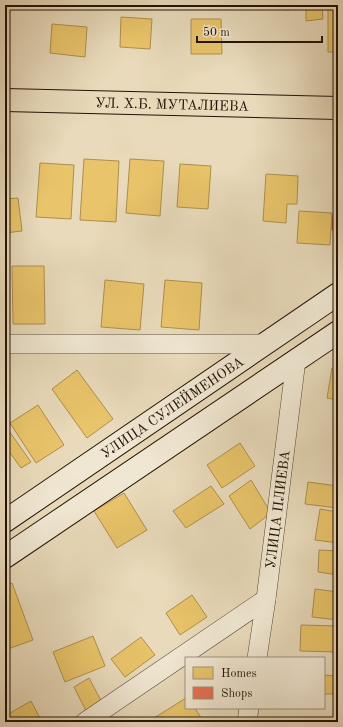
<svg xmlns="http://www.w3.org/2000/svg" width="343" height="727" font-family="'Old Standard TT',serif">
  <rect width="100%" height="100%" fill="#e8daba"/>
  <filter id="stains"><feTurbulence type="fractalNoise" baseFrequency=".005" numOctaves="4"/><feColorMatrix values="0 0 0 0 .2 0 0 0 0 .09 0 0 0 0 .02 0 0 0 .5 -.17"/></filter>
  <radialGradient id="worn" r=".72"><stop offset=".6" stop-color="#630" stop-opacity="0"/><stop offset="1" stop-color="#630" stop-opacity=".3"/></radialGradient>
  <!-- homes -->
  <path fill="#e9c46a" stroke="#ad8f4c" d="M257,5H289V10L257,8Z
    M306,5H322L323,19L306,21Z
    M328,6H338V52H328Z
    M121,17L152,19L150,49L120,47Z
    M191,19H221L222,54H191Z
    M52,24L87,27L85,57L50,53Z
    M84,159L119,161L116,222L80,220Z
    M130,159L164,161L160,216L126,213Z
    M40,163L74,165L71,219L36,217Z
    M180,164L211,166L208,209L177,207Z
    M266,174L298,176L297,204H287L286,223L263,221Z
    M18,198L22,231L5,233V199Z
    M299,211L332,213L330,245L297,243Z
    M12,266H44L45,324H13Z
    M105,280L144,284L140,330L101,327Z
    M165,280L202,283L199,330L161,327Z
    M332,368L338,369V400L327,398Z
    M77,370L113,419L87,438L52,389Z
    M38,405L64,445L36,463L10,423Z
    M9,431L31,462L21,468L5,446V433Z
    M240,443L255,466L222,488L207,465Z
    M251,480L271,513L250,529L229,496Z
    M308,482L338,486V508L305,504Z
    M211,486L224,504L186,528L173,511Z
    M124,493L147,530L117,548L94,511Z
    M320,509L338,512V543L315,540Z
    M319,550L338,551V575L318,572Z
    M12,583L33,640L5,650V586Z
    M315,589L338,592V620L312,617Z
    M192,595L207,617L180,635L166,613Z
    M301,625L338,626V652L300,651Z
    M93,636L105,666L65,682L53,652Z
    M141,637L155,655L125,677L111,659Z
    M324,675L335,676L333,694H324Z
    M89,678L106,710L90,719L74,687Z
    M186,698V708H195L203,721L157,722L154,718Z
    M31,701L42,722H9L5,716Z"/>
  <!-- shops -->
  <path fill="#e76f51" stroke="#ac533a" d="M333,214L338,215V231L332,230Z"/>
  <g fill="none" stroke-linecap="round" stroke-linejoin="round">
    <defs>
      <g id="street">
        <path d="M5,344H264"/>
        <path id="s1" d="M257,658L266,599L296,360"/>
        <path d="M85,722L266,599"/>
        <path d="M247,722L249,708"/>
      </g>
      <g id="secondary">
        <path id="s2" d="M5,521L338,294"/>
        <path d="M5,557L338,332"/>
      </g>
      <g id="primary">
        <path id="s3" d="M5,100L338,108"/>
      </g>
    </defs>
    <!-- street casing -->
    <use href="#street" stroke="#544432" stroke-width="20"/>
    <!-- secondary casing -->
    <use href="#secondary" stroke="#221205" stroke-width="24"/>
    <!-- primary casing -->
    <use href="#primary" stroke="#221205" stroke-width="24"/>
    <!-- street -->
    <use href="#street" stroke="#f0e7d2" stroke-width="19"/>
    <!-- secondary -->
    <use href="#secondary" stroke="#f0e7d2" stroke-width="22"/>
    <!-- primary -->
    <use href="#primary" stroke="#e8daba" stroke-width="22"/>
  </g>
  <g text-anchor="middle" stroke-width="4" stroke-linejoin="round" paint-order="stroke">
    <!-- street labels -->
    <g font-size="14" fill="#221205" stroke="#f0e7d2">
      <text dy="5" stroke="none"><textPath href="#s3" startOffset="167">УЛ. Х.Б. МУТАЛИЕВА</textPath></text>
      <text dy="5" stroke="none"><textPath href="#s2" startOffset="202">УЛИЦА СУЛЕЙМЕНОВА</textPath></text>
      <text dy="5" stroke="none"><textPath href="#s1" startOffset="150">УЛИЦА ПЛИЕВА</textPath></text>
    </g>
  </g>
  <!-- margin -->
  <rect width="343" height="727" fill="none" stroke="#e8daba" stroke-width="20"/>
  <rect x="6" y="6" width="331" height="715" fill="none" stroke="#221205" stroke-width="2"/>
  <rect x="10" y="10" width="323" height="707" fill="none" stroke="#221205"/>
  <!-- legend -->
  <rect x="185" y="657" width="140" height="52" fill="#f0e7d2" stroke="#9e9280"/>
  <rect x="193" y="667" width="20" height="12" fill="#e9c46a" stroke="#9e9280"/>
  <text x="221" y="677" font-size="12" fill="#221205">Homes</text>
  <rect x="193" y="687" width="20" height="12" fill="#e76f51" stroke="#9e9280"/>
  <text x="221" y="697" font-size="12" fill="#221205">Shops</text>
  <!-- scale -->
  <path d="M197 36v6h125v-6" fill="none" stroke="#221205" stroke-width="2"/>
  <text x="203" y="36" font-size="12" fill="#221205" stroke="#f0e7d2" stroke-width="3" paint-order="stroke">50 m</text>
  <rect width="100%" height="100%" filter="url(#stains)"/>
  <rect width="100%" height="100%" fill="url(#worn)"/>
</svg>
